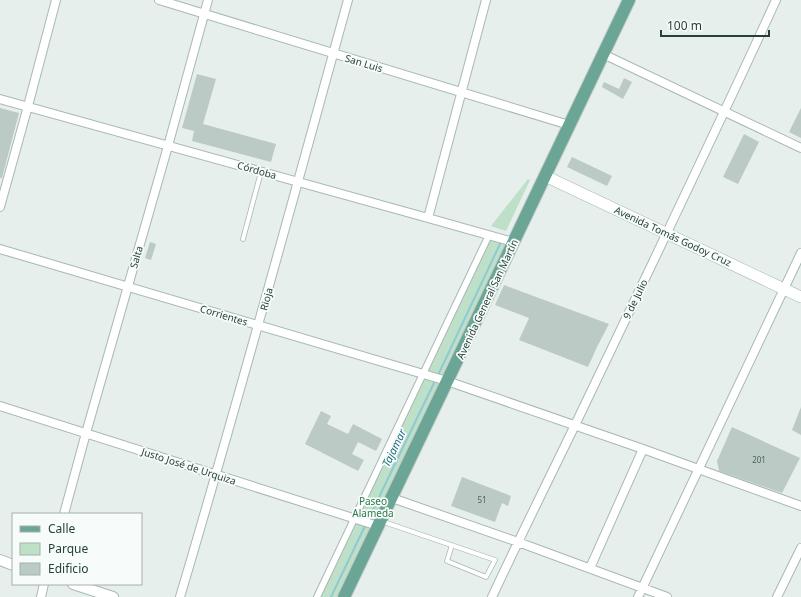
<svg xmlns="http://www.w3.org/2000/svg" width="801" height="597" font-family="'Noto Sans',sans-serif">
  <rect width="100%" height="100%" fill="#e6efeb"/>
  <!-- green -->
  <path fill="#bfe0c8" d="M528,179L530,180L506,231L491,226Z
    M489,235L513,242L344,597H317Z"/>
  <g fill="none" stroke-linecap="round" stroke-linejoin="round">
    <!-- stream -->
    <path stroke="#8ec9d4" stroke-width="2" d="M439,373L500,244
      M369,518L434,383
      M331,597L365,526"/>
  </g>
  <!-- building -->
  <path fill="#bbcac4" d="M197,74L216,79L203,124L276,144L271,162L192,141L194,131L182,128Z
    M624,78L632,82L623,99L602,87L604,82L619,89Z
    M0,108L19,113L2,178H0Z
    M801,108V138L789,132Z
    M744,134L759,142L738,184L723,177Z
    M572,157L612,176L607,186L567,167Z
    M150,242L156,244L151,260L145,258Z
    M504,285L609,324L597,347L588,367L519,340L529,318L495,305Z
    M801,407V435L792,430Z
    M321,411L331,416L327,424L348,434L353,424L382,439L376,451L358,442L352,454L364,460L358,471L305,444Z
    M732,427L800,458L782,493L719,471L717,461Z
    M462,477L511,496L508,506L502,503L495,522L451,506Z"/>
  <g fill="none" stroke-linecap="round" stroke-linejoin="round">
    <defs>
      <path id="service" d="M243,239L261,172
        M381,521L495,560L486,577L447,561L452,545"/>
      <path id="pedestrian" d="M317,597L489,235"/>
      <path id="minor" d="M159,0L569,125
        M603,54L801,148
        M0,99L428,218L513,242
        M0,207L28,106L56,0
        M428,218L486,0
        M0,249L447,381L643,449L801,506
        M0,406L378,526
        M392,498L518,542L667,597
        M64,514L86,433L168,146L208,0
        M590,568L643,449
        M41,597L44,584
        M180,597C239,399 293,199 348,0
        M492,597C519,539 548,481 576,423C643,283 711,142 776,0
        M638,597L801,253
        M777,597L801,548"/>
      <path id="tertiary" d="M0,560L13,565
        M73,584L113,597"/>
      <path id="secondary" d="M545,176L801,297"/>
      <path id="primary" d="M344,597L629,0"/>
    </defs>
    <!-- service casing -->
    <use href="#service" stroke="#a8b8b2" stroke-width="5.5"/>
    <!-- pedestrian casing -->
    <use href="#pedestrian" stroke="#a8b8b2" stroke-width="8"/>
    <!-- minor casing -->
    <use href="#minor" stroke="#a8b8b2" stroke-width="10"/>
    <!-- tertiary casing -->
    <use href="#tertiary" stroke="#a8b8b2" stroke-width="12"/>
    <!-- secondary casing -->
    <use href="#secondary" stroke="#a4bbb3" stroke-width="12"/>
    <!-- primary casing -->
    <use href="#primary" stroke="#c2cac8" stroke-width="14"/>
    <!-- service -->
    <use href="#service" stroke="#fff" stroke-width="4"/>
    <!-- pedestrian -->
    <use href="#pedestrian" stroke="#fff" stroke-width="6"/>
    <!-- minor -->
    <use href="#minor" stroke="#fff" stroke-width="8"/>
    <!-- tertiary -->
    <use href="#tertiary" stroke="#fff" stroke-width="10"/>
    <!-- secondary -->
    <use href="#secondary" stroke="#fff" stroke-width="11"/>
    <!-- primary -->
    <use href="#primary" stroke="#6aa596" stroke-width="12"/>
  </g>
  <g text-anchor="middle" stroke-width="3.5" stroke-linejoin="round" paint-order="stroke">
    <!-- number labels -->
    <g font-size="8" fill="#4a645c">
      <text x="759" y="463">201</text>
      <text x="482" y="503">51</text>
    </g>
    <!-- street labels -->
    <g font-size="10" fill="#24423a" stroke="#f7fbf9">
      <text transform="translate(364 63) rotate(17)" y="4">San Luis</text>
      <text transform="translate(257 170) rotate(16)" y="4">Córdoba</text>
      <text transform="translate(673 236) rotate(25)" y="4">Avenida Tomás Godoy Cruz</text>
      <text transform="translate(136 257) rotate(-74)" y="4">Salta</text>
      <text transform="translate(266 299) rotate(-75)" y="4">Rioja</text>
      <text transform="translate(487 299) rotate(-65)" y="4">Avenida General San Martín</text>
      <text transform="translate(635 299) rotate(-64)" y="4">9 de Julio</text>
      <text transform="translate(224 315) rotate(17)" y="4">Corrientes</text>
      <text transform="translate(189 466) rotate(18)" y="4">Justo José de Urquiza</text>
    </g>
    <!-- park labels -->
    <g font-size="10" fill="#2d7a4b" stroke="#f7fbf9">
      <text x="373" y="505">Paseo<tspan x="373" dy="12">Alameda</tspan></text>
    </g>
    <!-- water labels -->
    <g font-size="11" font-style="italic" fill="#1c6f80" stroke="#f7fbf9">
      <text transform="translate(394 448) rotate(-64)" y="4">Tajamar</text>
    </g>
  </g>
  <!-- legend -->
  <rect x="12" y="513" width="130" height="72" fill="#f7fbf9" stroke="#a3b1ad"/>
  <rect x="20" y="526" width="20" height="6" fill="#6aa596" stroke="#a3b1ad"/>
  <text x="48" y="533" font-size="12" fill="#24423a">Calle</text>
  <rect x="20" y="543" width="20" height="12" fill="#bfe0c8" stroke="#a3b1ad"/>
  <text x="48" y="553" font-size="12" fill="#24423a">Parque</text>
  <rect x="20" y="563" width="20" height="12" fill="#bbcac4" stroke="#a3b1ad"/>
  <text x="48" y="573" font-size="12" fill="#24423a">Edificio</text>
  <!-- scale -->
  <path d="M661 30v6h108v-6" fill="none" stroke="#24423a" stroke-width="2"/>
  <text x="667" y="30" font-size="12" fill="#24423a" stroke="#f7fbf9" stroke-width="3" paint-order="stroke">100 m</text>
</svg>
